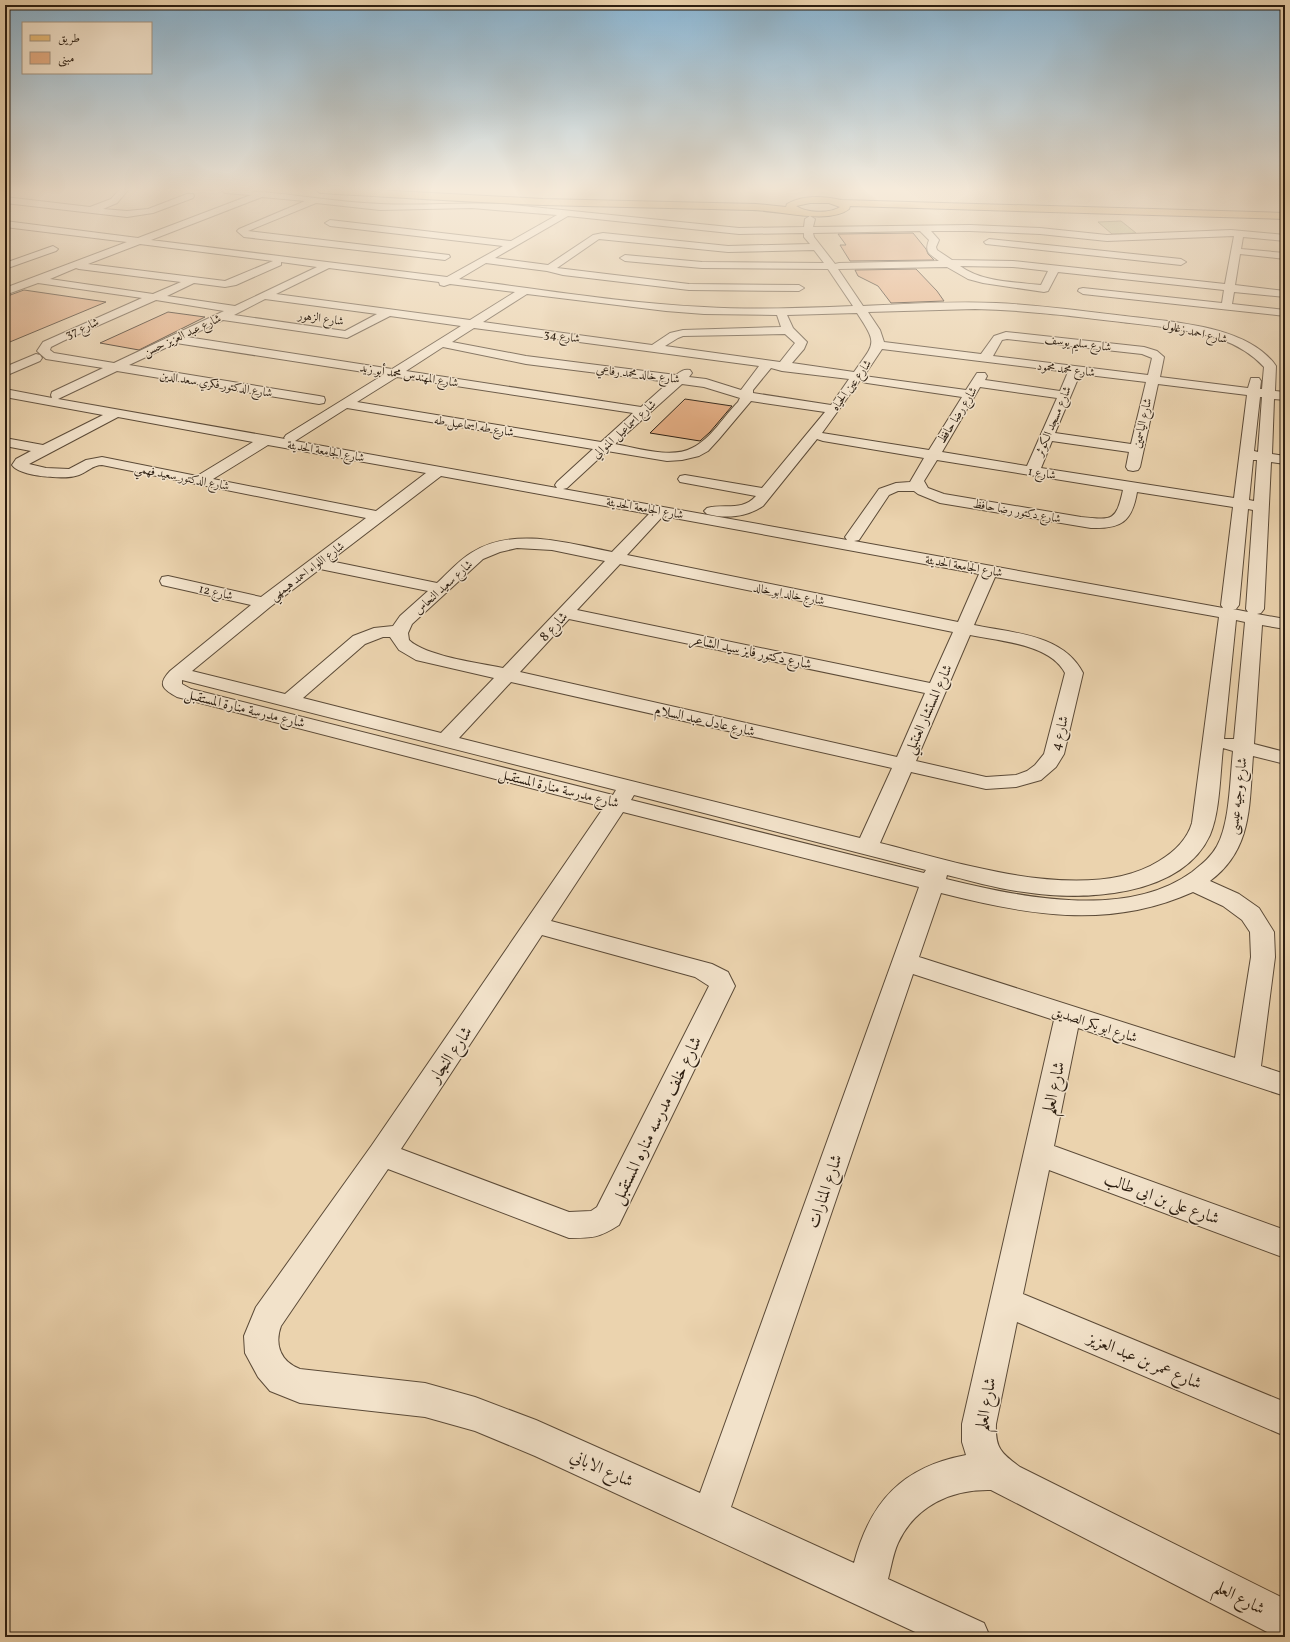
<svg xmlns="http://www.w3.org/2000/svg" width="1290" height="1642" font-family="Vollkorn,Amiri,serif">
  <rect width="100%" height="100%" fill="#ebd3ae"/>
  <filter id="stains"><feTurbulence type="fractalNoise" baseFrequency=".005" numOctaves="4"/><feColorMatrix values="0 0 0 0 .2 0 0 0 0 .09 0 0 0 0 .02 0 0 0 .5 -.17"/></filter>
  <radialGradient id="worn" r=".72"><stop offset=".6" stop-color="#630" stop-opacity="0"/><stop offset="1" stop-color="#630" stop-opacity=".3"/></radialGradient>
  <!-- green -->
  <path fill="#bcbb87" stroke="#746c4c" d="M1121,221L1136,233L1112,234L1098,222Z"/>
  <!-- building -->
  <path fill="#e4ad83" stroke="#2c1e11" d="M913,233L926,249L928,254L934,260L850,261L840,245H846L838,234Z
    M916,269L937,291L944,301L891,303L878,286L858,276L855,270Z
    M24,290L106,302L5,344V297Z
    M168,312L205,317L139,350L100,343Z
    M685,399L732,406L710,432L700,441L650,433Z"/>
  <g fill="none" stroke-linecap="round" stroke-linejoin="round">
    <defs>
      <path id="minor" d="M119,190H128L117,203L103,209L127,211L148,209L187,194H193L194,196L193,198L153,213L127,217L5,203V197L90,207L111,199Z
        M221,190C274,190 326,202 380,204C420,206 461,202 502,204L739,228L804,227L805,219L810,216L815,219L813,227L970,225L1040,228L1107,235L1231,230L1285,235V241L1243,237L1241,249L1285,253V259L1240,254L1235,285L1285,291V297L1234,292L1232,304L1285,310V316L1083,294L1078,291L1079,289L1083,288L1222,303L1224,290L1058,272L1048,291L1044,292L983,283L968,279L947,267L838,269L863,306C907,304 952,301 996,303C1039,305 1082,311 1125,316C1171,322 1248,325 1276,366L1275,391L1285,392V400L1274,399L1272,454L1285,456V464L1271,462L1264,609L1261,613L1257,614L1285,619V629L1262,625L1254,744L1285,752V764L1253,756C1249,804 1253,849 1210,881L1239,894L1259,908L1274,932L1275,957L1261,1066L1285,1074V1096L1078,1028L1054,1146L1285,1230V1258L1049,1170L1023,1294L1285,1402V1436L1017,1322L996,1424C995,1448 1001,1453 1020,1467L1285,1599V1637H1279L1271,1634L991,1490C951,1489 915,1506 898,1543C893,1554 891,1568 888,1579L984,1623L990,1637H926L535,1456L475,1431L425,1417L300,1403L270,1391L258,1377L245,1353L244,1336L256,1307L372,1145L604,807L177,697C163,689 157,685 170,671L251,605L162,585L160,581L162,577L168,576L261,597L366,518L102,465C93,465 87,472 79,475C66,480 20,477 12,465L16,459L31,451L5,446V438L43,445L103,415L5,397V389L52,398L51,395L52,392L103,368L46,359L37,351L43,342L142,298L38,283L5,295V288L127,242L5,227V221L138,238L251,195L225,193ZM262,197L305,201L239,229L237,231L244,237L445,260L450,257L449,255L248,231L316,203L380,210L472,208L557,215L511,241L330,220L325,223L330,226L503,246L447,277L151,240ZM568,216L739,234L804,233V237L810,244L728,246L603,233L593,235L548,265L495,258ZM920,231L929,240C924,253 930,254 939,261L839,263L835,264L814,237L813,233ZM931,231H970L1040,234L1107,241L1234,236L1225,284L1013,261L952,260L937,250L936,247L939,240ZM599,239L728,252L814,250L824,263L702,262L625,255L620,258L625,261L702,268L828,269L853,306C803,308 753,310 704,307C622,303 540,289 459,279L486,263L547,271L563,275L689,290L799,291L804,288L799,285L689,284L557,268ZM140,244L273,261L225,281L88,264ZM281,262L317,267L235,306L167,296L194,283L225,287L236,285L281,265ZM960,266L1013,267L1048,271L1041,285C1014,282 982,282 960,266ZM76,268L79,269L181,282L153,294L50,279ZM329,268L439,282L440,285L444,286L450,284L515,292L470,320L276,294ZM527,294L666,311L704,314L777,315L781,327L683,330L670,333L652,345L483,322ZM265,299L377,314L345,331L234,315ZM156,300L224,311L114,363L54,353L50,350L51,347L63,341ZM975,309C1024,310 1072,316 1121,322C1154,326 1188,329 1220,339C1237,345 1252,354 1264,367L1262,389H1260L1261,381L1259,378H1251L1248,388L1160,377L1164,357L1157,351L1144,347L1006,332L994,336L981,354L884,342L880,330L868,312ZM857,313C878,345 875,342 854,372L792,363L804,349L807,342L793,328L787,315ZM390,316L461,326L392,369L187,337L223,320L347,338ZM474,328L759,366L741,390L706,379L689,377L692,373L690,370C684,369 681,371 676,375L526,356L452,342ZM785,334L795,343L780,362L665,346L678,338L683,336ZM1007,339L1142,354L1152,358L1148,375L993,356L1002,340ZM176,343L383,375L286,435L284,438L285,439L58,399L117,371L319,404L324,403L325,400L324,397L319,396L129,365ZM443,347L526,364L669,382L641,407L406,371ZM882,349L1068,372L1060,391L985,380L987,376L985,373H977L966,390L864,376ZM771,368L782,371L849,379L831,405L753,393V390ZM1080,374L1146,382L1131,444L1055,433ZM397,377L633,413L601,442L357,402ZM861,379L863,382L867,383L962,397L929,450L822,433ZM682,384L704,387L740,398L738,402C724,416 711,439 692,448C672,459 637,448 615,444ZM1158,384L1247,395L1234,498L1041,468L1052,441L1129,452L1126,467L1128,470L1133,471L1138,470L1140,467ZM980,387L1057,398L1027,466L942,452ZM1260,397H1262L1258,452L1254,451ZM751,401L825,412L762,488L685,475L680,476L678,479L680,482L756,496C742,512 724,503 707,508L704,511L707,514C726,519 747,517 763,506L817,439L823,441L924,458L910,482L896,483L879,489L845,537L847,540L563,489L567,488L607,451L667,461L682,460L699,456L708,451L719,439ZM347,408L593,449L557,482L555,485L557,488L295,441ZM118,417L253,442L197,476L102,457L86,460L69,469L46,468L29,464ZM268,445L426,473L376,511L213,479ZM937,460L1123,490C1116,522 1112,520 1081,517L944,494L928,488L924,481ZM1253,460H1257L1254,501L1249,500ZM441,476L649,514L612,552C568,543 513,526 471,553C459,560 448,573 437,583L330,561ZM898,491H914L918,494L940,503L1091,528C1121,529 1132,522 1137,492L1233,507L1221,605L1223,608L854,541L859,540L889,495ZM1248,509L1253,510L1246,609L1248,612L1233,609H1236L1239,605ZM663,516L979,574L958,622L627,555ZM517,548L552,550L605,561L503,668C479,663 425,656 409,640L408,633L412,624L483,559L500,552ZM620,564L953,632L930,683L577,610ZM320,569L428,591L400,616L393,626L374,628L353,636L285,694L192,671L270,607ZM995,577L1219,617L1192,823C1187,840 1174,852 1159,861C1087,906 957,862 880,843L911,772L986,789L1016,787L1041,780L1056,767L1064,754L1083,673C1063,634 1012,633 974,625ZM569,619L925,693L897,757L520,672ZM1236,620L1245,622L1234,739H1224ZM970,635C999,641 1050,644 1065,673L1044,754L1035,765L1027,771L1016,775L986,777L916,761ZM383,637H390L399,650L416,660L494,678L441,733L303,698L365,644ZM182,680L616,790L613,795L191,689L182,684ZM511,682L892,768L860,838L459,738ZM1223,748L1233,751C1230,778 1230,823 1217,846C1211,857 1202,864 1192,872C1126,920 1019,897 946,879L947,875C972,881 998,889 1024,892C1082,901 1181,898 1210,835C1220,812 1220,774 1223,748ZM634,795L926,870L924,873L631,800ZM623,812L919,887L700,1493L536,1420L475,1397L425,1383L300,1369C281,1362 274,1345 281,1326L388,1169L569,1238C592,1238 599,1238 619,1225L735,986L728,972L712,964L551,921ZM1193,892L1223,906L1242,920L1250,932L1251,957L1235,1058L919,957L941,893C1027,915 1109,930 1193,892ZM542,935L695,977L709,986L597,1207L591,1211L569,1212L401,1149ZM913,974L1054,1020L962,1424V1442L966,1455C902,1467 870,1502 854,1563L731,1507Z
        M989,239L1181,259L1186,262L1181,265L986,244L984,242Z
        M53,246L58,249L56,251L5,269V263Z
        M36,354L40,355L42,358L40,361L5,376V367Z"/>
      <path id="major" d="M316,190H376L543,199L756,204L786,207L787,204C803,195 823,196 841,200L1285,213V219L850,206L849,209C829,225 777,210 752,210C682,208 613,207 543,205C469,202 394,197 320,193ZM810,203H829L840,207C829,214 807,213 796,206Z"/>
    </defs>
    <!-- minor casing -->
    <use href="#minor" stroke="#5c4b38" stroke-width="2"/>
    <!-- major casing -->
    <use href="#major" stroke="#2c1e11" stroke-width="2"/>
    <!-- minor -->
    <use href="#minor" fill="#f2e2ca" fill-rule="evenodd"/>
    <!-- major -->
    <use href="#major" fill="#e6ba77" fill-rule="evenodd"/>
  </g>
  <!-- sky -->
  <linearGradient id="sky" x2="0" y2="1"><stop stop-color="#89b5d3"/><stop offset="0.45" stop-color="#f6ebdb"/><stop offset="1" stop-color="#f6ebdb" stop-opacity="0"/></linearGradient>
  <rect width="1290" height="420" fill="url(#sky)"/>
  <g text-anchor="middle" stroke-width="3" stroke-linejoin="round" paint-order="stroke">
    <!-- far-street labels -->
    <g font-size="12" fill="#2c1e11" stroke="#f2e2ca">
      <text transform="translate(321 318) rotate(8)" y="4">شارع الزهور</text>
      <text transform="translate(82 328) rotate(-24)" y="4">شارع 37</text>
      <text transform="translate(1195 332) rotate(13)" y="4">شارع احمد زغلول</text>
      <text transform="translate(182 335) rotate(-25)" y="4">شارع عبد العزيز حسن</text>
      <text transform="translate(562 336) rotate(8)" y="4">شارع 34</text>
      <text transform="translate(1078 343) rotate(7)" y="4">شارع سليم يوسف</text>
      <text transform="translate(1066 369) rotate(7)" y="4">شارع محمد محمود</text>
      <text transform="translate(638 374) rotate(7)" y="4">شارع خالد محمد رفاعي</text>
      <text transform="translate(409 375) rotate(9)" y="4">شارع المهندس محمد أبو زيد</text>
      <text transform="translate(216 384) rotate(9)" y="4">شارع الدكتور فكري سعد الدين</text>
      <text transform="translate(851 385) rotate(-54)" y="4">شارع عين الحياه</text>
      <text transform="translate(957 415) rotate(-58)" y="4">شارع رضا حافظ</text>
      <text transform="translate(1053 421) rotate(-67)" y="4">شارع مسجد الكوثر</text>
      <text transform="translate(1142 423) rotate(-77)" y="4">شارع الياسمين</text>
      <text transform="translate(474 426) rotate(9)" y="4">شارع طه اسماعيل طه</text>
      <text transform="translate(624 429) rotate(-42)" y="4">شارع اسماعيل المنوالي</text>
      <text transform="translate(326 451) rotate(10)" y="4">شارع الجامعة الحديثة</text>
      <text transform="translate(1042 473) rotate(9)" y="4">شارع 1</text>
      <text transform="translate(182 477) rotate(11)" y="4">شارع الدكتور سعيد فهمي</text>
      <text transform="translate(645 508) rotate(10)" y="4">شارع الجامعة الحديثة</text>
      <text transform="translate(1017 511) rotate(10)" y="4">شارع دكتور رضا حافظ</text>
      <text transform="translate(964 566) rotate(10)" y="4">شارع الجامعة الحديثة</text>
      <text transform="translate(307 571) rotate(-37)" y="4">شارع اللواء احمد هيمهي</text>
      <text transform="translate(443 587) rotate(-42)" y="4">شارع سعيد النحاس</text>
      <text transform="translate(216 592) rotate(13)" y="4">شارع 12</text>
      <text transform="translate(789 594) rotate(11)" y="4">شارع خالد ابو خالد</text>
    </g>
    <!-- street labels -->
    <g font-size="14" fill="#2c1e11" stroke="#f2e2ca">
      <text transform="translate(553 626) rotate(-47)" y="5">شارع 8</text>
      <text transform="translate(751 651) rotate(12)" y="5">شارع دكتور فايز سيد الشاعر</text>
      <text transform="translate(245 708) rotate(14)" y="5">شارع مدرسة منارة المستقبل</text>
      <text transform="translate(928 709) rotate(-66)" y="5">شارع المستشار العنتبلي</text>
      <text transform="translate(705 720) rotate(13)" y="5">شارع عادل عبد السلام</text>
      <text transform="translate(1059 733) rotate(-75)" y="5">شارع 4</text>
      <text transform="translate(559 788) rotate(14)" y="5">شارع مدرسة منارة المستقبل</text>
      <text transform="translate(1237 796) rotate(-83)" y="5">شارع وجيه عيسى</text>
      <text transform="translate(1095 1024) rotate(18)" y="5">شارع ابو بكر الصديق</text>
    </g>
    <!-- near-street labels -->
    <g font-size="17" fill="#2c1e11" stroke="#f2e2ca">
      <text transform="translate(450 1054) rotate(-56)" y="6">شارع النجار</text>
      <text transform="translate(1053 1088) rotate(-78)" y="6">شارع العلم</text>
      <text transform="translate(656 1120) rotate(-64)" y="6">شارع خلف مدرسه مناره المستقبل</text>
      <text transform="translate(824 1191) rotate(-71)" y="6">شارع المنارات</text>
      <text transform="translate(1162 1198) rotate(20)" y="6">شارع على بن ابى طالب</text>
      <text transform="translate(1145 1360) rotate(23)" y="6">شارع عمر بن عبد العزيز</text>
      <text transform="translate(985 1404) rotate(-80)" y="6">شارع العلم</text>
      <text transform="translate(602 1468) rotate(24)" y="6">شارع الاباني</text>
      <text transform="translate(1240 1597) rotate(27)" y="6">شارع العلم</text>
    </g>
  </g>
  <!-- margin -->
  <rect width="1290" height="1642" fill="none" stroke="#ebd3ae" stroke-width="20"/>
  <rect x="6" y="6" width="1278" height="1630" fill="none" stroke="#2c1e11" stroke-width="2"/>
  <rect x="10" y="10" width="1270" height="1622" fill="none" stroke="#2c1e11"/>
  <!-- legend -->
  <rect x="22" y="22" width="130" height="52" fill="#f2e2ca" stroke="#a39480"/>
  <rect x="30" y="35" width="20" height="6" fill="#e6ba77" stroke="#a39480"/>
  <text x="58" y="42" font-size="12" fill="#2c1e11">طريق</text>
  <rect x="30" y="52" width="20" height="12" fill="#e4ad83" stroke="#a39480"/>
  <text x="58" y="62" font-size="12" fill="#2c1e11">مبنى</text>
  <rect width="100%" height="100%" filter="url(#stains)"/>
  <rect width="100%" height="100%" fill="url(#worn)"/>
</svg>
